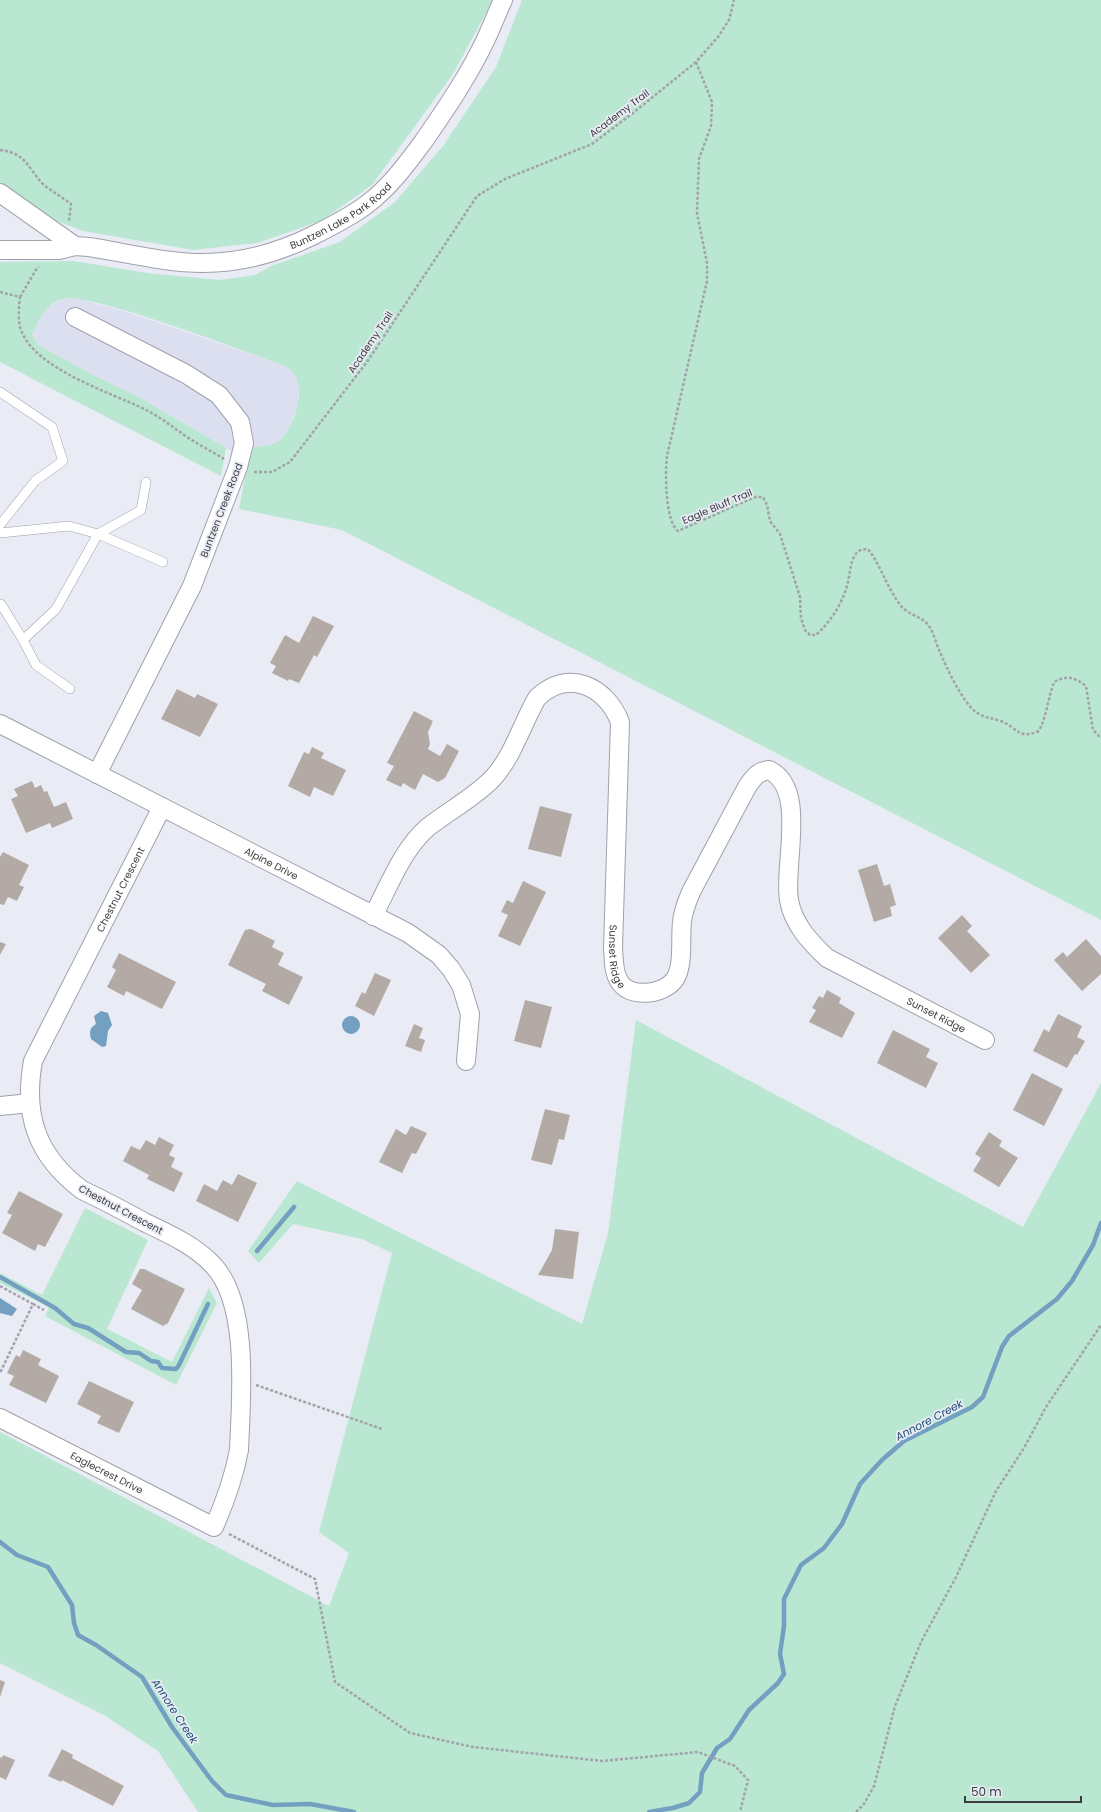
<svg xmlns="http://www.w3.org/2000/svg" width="1101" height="1812" font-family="Poppins,sans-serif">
  <rect width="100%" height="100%" fill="#e9ebf5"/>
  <!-- built -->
  <path fill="#dcdfef" d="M62,299H79L124,311L280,364L293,371L298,382V404L289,429L280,440L269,446L254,447L248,461L137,396L97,377L38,345L32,335L46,308Z"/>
  <!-- green -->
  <path fill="#bae7d1" d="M0,0H493L453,74L372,185L321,221L257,243L193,250L83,231L54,220L0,182Z
    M522,0H1101V920L342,530L239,509L248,461L254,447C264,446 274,446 281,439C295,426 306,388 293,372C290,368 283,366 280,364C245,352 88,291 62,299C45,304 39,321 32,335L38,345L97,377L137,396L226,448L221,476L0,362V262L74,261L147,273L220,280L255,275L271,266L340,242L394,203L443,146L496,67Z
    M636,1020L1023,1227L1101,1083V1812H198L158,1751L104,1715L0,1663V1432L329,1606L349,1553L319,1532L392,1253L362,1239L293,1224L259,1263L248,1251L297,1181L582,1324L608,1233Z
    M85,1208L148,1240L107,1329L172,1362L209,1288L217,1303L176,1385L45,1316L49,1307L0,1283V1273L42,1295Z"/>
  <!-- water -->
  <path fill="#739fc0" d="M101,1011L108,1013L112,1025L108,1031L106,1046L102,1047L91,1039C89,1031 90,1028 96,1024L94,1016Z
    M342 1025a9 9 0 1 1 18 0a9 9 0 1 1-18 0Z
    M0,1298L17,1309L12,1316L0,1313Z"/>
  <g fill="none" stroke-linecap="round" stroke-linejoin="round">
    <!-- stream -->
    <path stroke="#739fc0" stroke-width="4.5" d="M257,1251L294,1207
      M0,1277L55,1308L74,1324L88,1328L126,1352L139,1353L151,1361L158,1362L162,1368L176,1369L179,1365L208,1304
      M0,1542L17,1555L48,1567L72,1605L74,1623L78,1635L96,1645L142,1677L172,1727L212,1781L226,1795L273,1805L310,1804L354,1812
      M649,1812L673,1808L689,1803L700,1792L702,1773L717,1748L730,1739L749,1710L778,1683L784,1674L780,1654L784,1626V1599L801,1565L824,1548L842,1524L860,1484L882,1460L904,1441L972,1407L983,1397L1002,1347L1009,1336L1057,1299L1072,1281L1093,1245L1101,1223"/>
  </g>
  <!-- building -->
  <path fill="#b4aaa5" d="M313,616L334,626L317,657L314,655L299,683L289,679L288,681L272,673L276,666L270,663L285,635L299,643Z
    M177,689L195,698L197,694L218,704L200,737L161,719Z
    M414,711L433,721L428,732L430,744L428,749L440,756L447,744L459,751L445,778L438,782L423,774L415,790L403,783L401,787L386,780L394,766L387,763Z
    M312,747L324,753L321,758L346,770L333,796L314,787L310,797L288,786L304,752L309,754Z
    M32,781L35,788L41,785L44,792L47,791L54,807L66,802L73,819L52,828L50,823L26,833L11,799L18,796L14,789Z
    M540,806L572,814L561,857L528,849Z
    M3,852L29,865L19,885L24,887L17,901L8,897L4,905L0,904V857Z
    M877,864L884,886L890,884L896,905L890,907L892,916L874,922L858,870Z
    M523,881L546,892L520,946L498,936L508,915L501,912L507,900L513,903Z
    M962,915L972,926L967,931L990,955L971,973L938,938Z
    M251,929L275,941L272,947L284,953L278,965L303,977L289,1005L262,991L266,984L228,965L245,930Z
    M1086,939L1101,956V974L1082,991L1054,960L1063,952L1067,957Z
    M0,942L6,944L0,955Z
    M119,953L176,982L162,1009L126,991L124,996L107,987L116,970L112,967Z
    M375,973L391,980L374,1016L355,1006L362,992L365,994Z
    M827,990L841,998L839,1003L855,1013L842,1038L809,1022L816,1010L812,1008L819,996L823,998Z
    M525,1000L552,1007L541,1048L514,1041Z
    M1058,1014L1082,1026L1077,1037L1085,1041L1077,1055L1075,1054L1067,1068L1033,1051L1044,1029L1049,1032Z
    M414,1024L423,1028L419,1038L425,1040L421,1052L405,1046Z
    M893,1030L930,1049L926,1057L938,1063L926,1088L877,1063Z
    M1032,1073L1063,1089L1044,1126L1013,1110Z
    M545,1109L570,1115L564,1140L559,1139L552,1165L531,1160Z
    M411,1126L427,1133L416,1154L412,1153L402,1173L379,1162L396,1129L406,1135Z
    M989,1132L1002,1141L999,1146L1018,1158L999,1187L973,1171L981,1158L975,1154Z
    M159,1137L174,1145L169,1155L175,1158L171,1167L183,1173L174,1192L147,1179L149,1175L123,1161L131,1146L140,1150L146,1140L155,1145Z
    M238,1174L257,1183L238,1222L196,1201L204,1184L217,1191L223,1180L232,1185Z
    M19,1191L63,1214L45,1247L38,1244L35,1251L2,1233L12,1215L7,1213Z
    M555,1229L579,1232L573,1279L538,1275L552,1250Z
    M140,1269H144L185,1289L168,1323L163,1326L131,1309L142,1290L132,1284Z
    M23,1350L41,1359L38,1365L59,1376L46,1403L9,1385L14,1376L7,1373L16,1355L20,1357Z
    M89,1381L134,1402L119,1433L97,1423L101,1416L77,1404Z
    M0,1680L5,1682L0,1697Z
    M62,1749L73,1755L72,1758L124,1786L113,1806L62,1780L61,1782L48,1776Z
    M3,1755L15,1760L6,1780L0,1777V1757L2,1758Z"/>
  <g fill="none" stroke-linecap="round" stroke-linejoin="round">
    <defs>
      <path id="service" d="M0,392L52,427L63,461L35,481L0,525
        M0,533L69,526L98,534L141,510L146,482
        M1,604L23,640L56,609L98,534L163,562
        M23,640L36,665L70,689"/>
      <g id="minor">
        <path d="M0,193L75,246"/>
        <path id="s1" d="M0,250H59L75,246L89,247C127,253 166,263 203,263C242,263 280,252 314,235C332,226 350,217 366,205C389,188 406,165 423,142C446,109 469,75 486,39C492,26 497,13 503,0"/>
        <path d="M75,317L186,374L219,395L240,422L244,443L238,467L192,586L97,774"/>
        <path id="s2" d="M0,724L408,933L439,955L451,969L461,985L470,1014L466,1061"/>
        <path id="s3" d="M373,916C389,886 402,850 427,828C448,811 474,798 493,778C513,756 522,724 537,698C568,668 606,686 620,722L613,948C614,959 613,971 619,981C629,999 664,995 675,979C684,965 680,938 682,922C683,911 687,901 692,890L747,787C753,778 758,771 769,770C808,788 783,866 789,900C793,924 810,942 827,958L985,1040"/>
        <path d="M0,1106L30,1103"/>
        <path id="s4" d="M0,1418L214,1527C225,1502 234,1477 239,1450C241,1399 250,1304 213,1265C194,1245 169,1234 144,1222C124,1211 103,1200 82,1190C37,1156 23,1116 33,1061L162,807"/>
      </g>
    </defs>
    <!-- service casing -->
    <use href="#service" stroke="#a0a1ab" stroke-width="10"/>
    <!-- minor casing -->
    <use href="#minor" stroke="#a0a1ab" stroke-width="20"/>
    <!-- path -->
    <path stroke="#a1a2aa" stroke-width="2.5" stroke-dasharray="3 2" stroke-linecap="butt" d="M696,62L712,102L711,126L699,159L697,213L707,263V281L667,456C665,472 665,521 678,531L755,497H763L767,505L770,521L780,534L800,597L801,618L805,630L810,635H816C831,621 843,603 848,582C850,573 850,564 855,555C858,550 863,549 868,549C882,567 887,589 902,607C909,615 923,617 929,626C934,633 936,644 940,652C946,667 963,703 976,712C984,718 992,718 1001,721C1018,728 1018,740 1039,731C1047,715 1048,698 1054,682C1067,675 1074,677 1086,686L1093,730L1101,738
      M0,150C26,153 27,167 43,184C51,191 62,197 71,204L69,221
      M0,292L20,297C19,306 18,317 20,327C32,369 111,392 146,410C162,418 175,429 190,439C201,446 213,452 224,459
      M20,297L37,268L39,267
      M254,472H272L290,462L367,362L477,196L505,179L592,144L633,113L696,62L718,37L729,20L734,0
      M0,1286L33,1304L0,1373
      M33,1304L44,1310
      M256,1385L382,1429
      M229,1534L315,1579L335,1682L410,1733L473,1747L602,1761L698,1752L735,1766L748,1780L740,1812
      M856,1812L864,1804L874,1786L895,1706L921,1642L956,1577L996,1491L1024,1448L1046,1407L1101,1325"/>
    <!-- service -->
    <use href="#service" stroke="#fff" stroke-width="9"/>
    <!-- minor -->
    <use href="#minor" stroke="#fff" stroke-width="18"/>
  </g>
  <g text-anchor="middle" stroke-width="3.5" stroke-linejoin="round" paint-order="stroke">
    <!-- street labels -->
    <g font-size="10" fill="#3c3c40" stroke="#e9ebf5">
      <text transform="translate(619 113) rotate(-37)" y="4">Academy Trail</text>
      <text dy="4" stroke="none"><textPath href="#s1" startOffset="353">Buntzen Lake Park Road</textPath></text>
      <text transform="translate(370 342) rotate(-56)" y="4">Academy Trail</text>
      <text transform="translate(717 506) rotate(-23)" y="4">Eagle Bluff Trail</text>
      <text transform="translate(221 510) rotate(-69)" y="4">Buntzen Creek Road</text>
      <text dy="4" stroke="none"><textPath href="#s2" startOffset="305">Alpine Drive</textPath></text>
      <text dy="4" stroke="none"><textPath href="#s4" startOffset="1003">Chestnut Crescent</textPath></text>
      <text dy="4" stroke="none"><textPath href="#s3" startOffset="618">Sunset Ridge</textPath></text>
      <text dy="4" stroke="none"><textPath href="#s3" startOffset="1276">Sunset Ridge</textPath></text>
      <text transform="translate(121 1209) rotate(28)" y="4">Chestnut Crescent</text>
      <text dy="4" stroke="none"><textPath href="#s4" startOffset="120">Eaglecrest Drive</textPath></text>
    </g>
    <!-- water labels -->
    <g font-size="11" font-style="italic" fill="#194c6f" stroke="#e9ebf5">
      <text transform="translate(929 1420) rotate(-28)" y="4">Annore Creek</text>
      <text transform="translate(175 1711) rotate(57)" y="4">Annore Creek</text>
    </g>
  </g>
  <!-- scale -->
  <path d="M965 1796v6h116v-6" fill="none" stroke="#3c3c40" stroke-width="2"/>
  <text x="971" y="1796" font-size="12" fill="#3c3c40" stroke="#e9ebf5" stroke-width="3" paint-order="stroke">50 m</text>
</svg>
